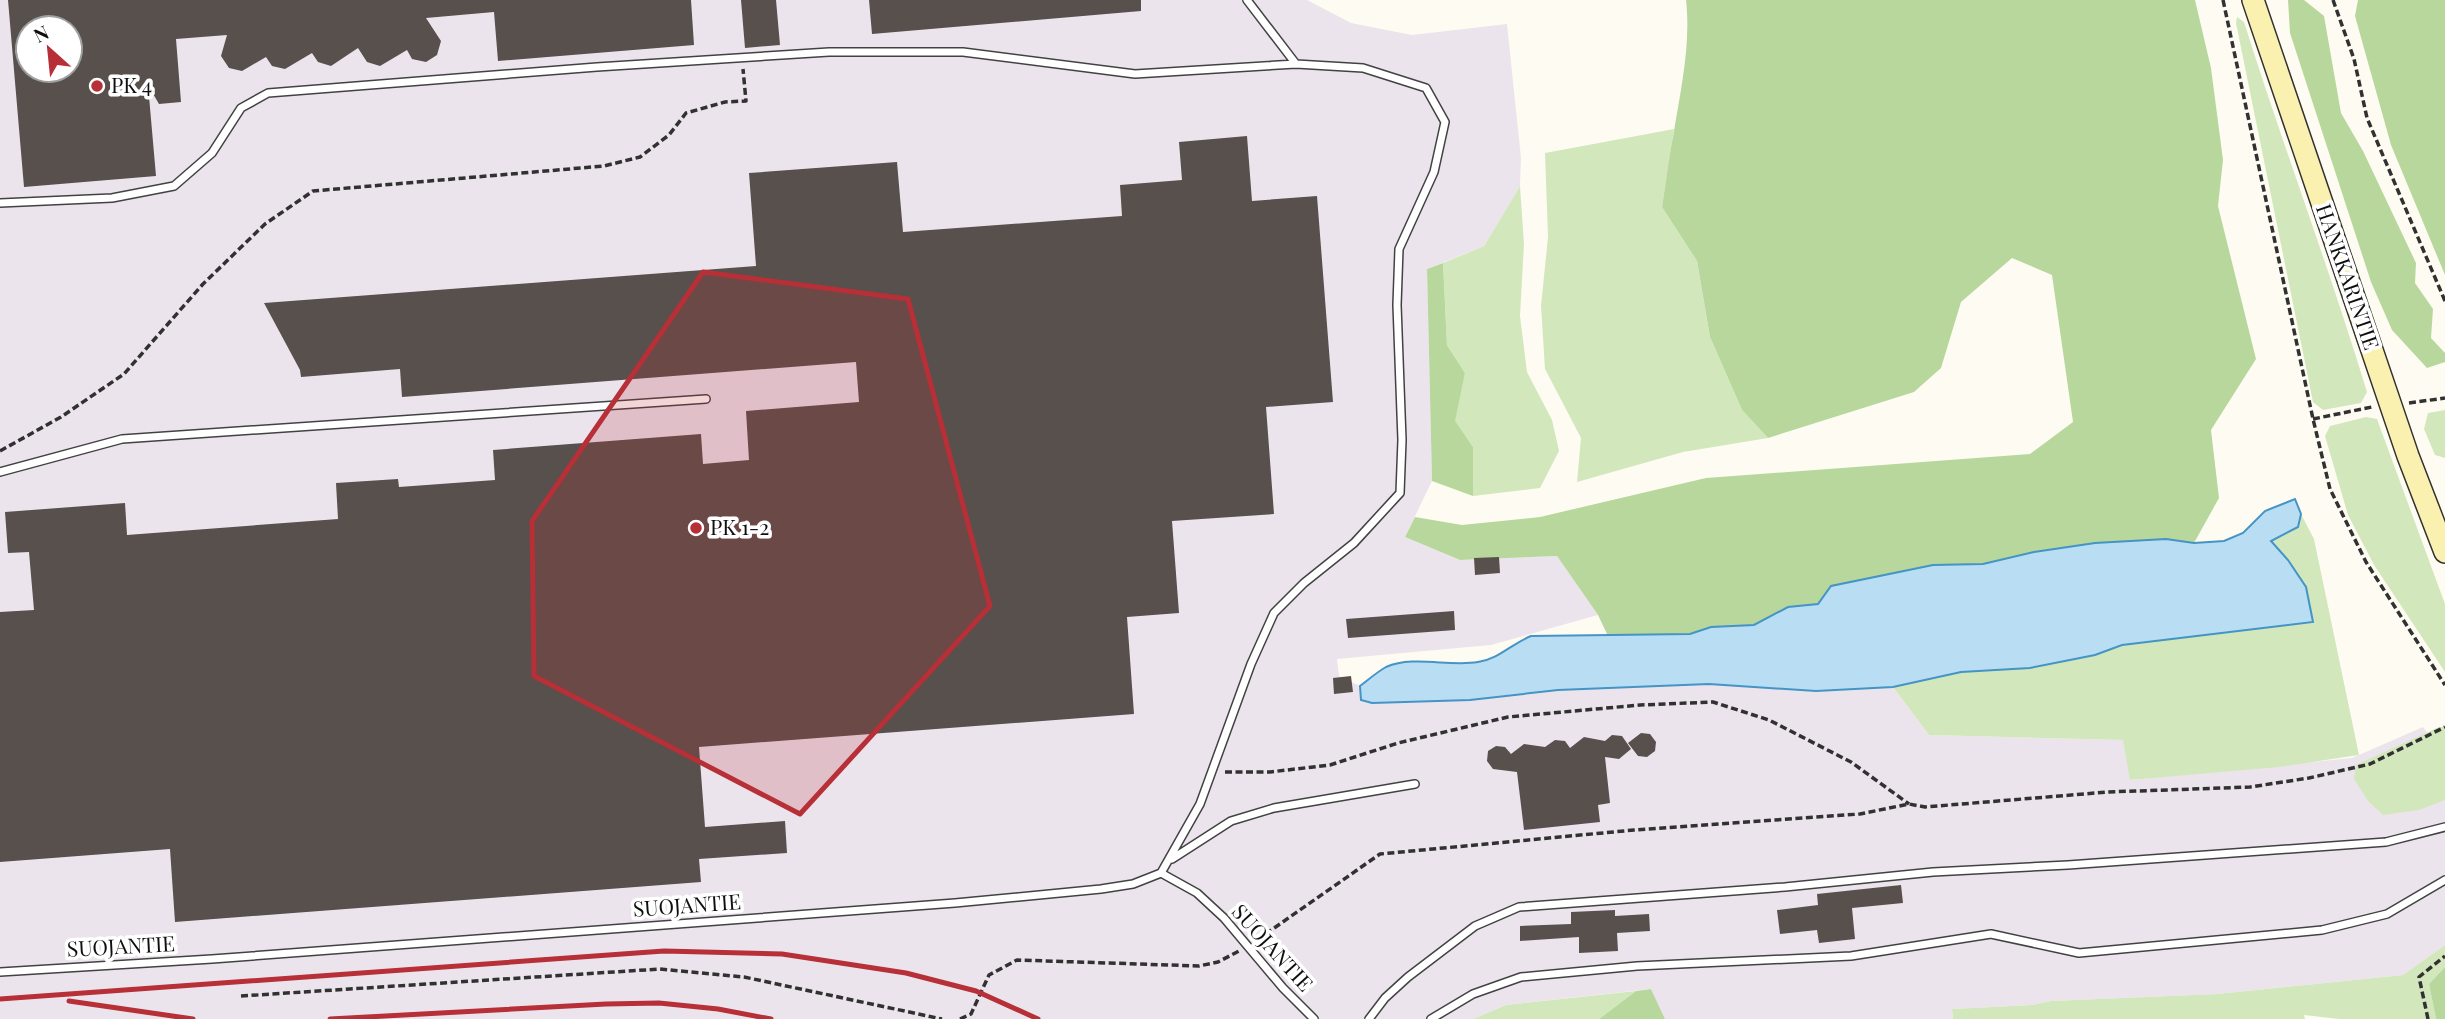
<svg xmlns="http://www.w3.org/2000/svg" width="2445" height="1019" font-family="'Playfair Display',serif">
  <rect width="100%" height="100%" fill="#fefcf2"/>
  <!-- industrial -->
  <path fill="#ece4ed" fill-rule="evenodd" d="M0,0H1307L1351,23L1412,35L1507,24L1521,158L1520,186L1484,246L1427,269L1432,481L1405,537L1460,560L1557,556L1598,615L1491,645L1337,659L1339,676L1360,686L1361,700L1372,703L1470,700L1558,690L1709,684L1816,691L1893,687L1929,735L2124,740L2131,780L2352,758L2423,727L2445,756V945L2403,975L2217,994L2051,1001L2032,1005L1952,1009L1953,1019H1665L1651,989L1506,1005L1473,1019H0ZM28,28H70V70H28Z"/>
  <!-- green -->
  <path fill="#d3e7bd" d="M2237,17L2244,22C2283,146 2329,267 2367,392L2361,403L2323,410L2313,402L2236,23Z
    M1674,129L1662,207L1697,261L1710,337L1742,410L1768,438L1683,452L1577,482L1581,438L1545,369L1541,306L1548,237L1545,153Z
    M1520,186L1524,244L1520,316L1527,372L1552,420L1559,451L1540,488L1473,496V447L1454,421L1465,373L1447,345L1443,263L1484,246Z
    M2445,410V458L2435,455L2424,429L2428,413Z
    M2366,417L2377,419L2445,604V672L2374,565L2348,515L2325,436L2330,426Z
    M2301,514L2314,539L2359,755L2279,767L2130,780L2123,740L1929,735L1893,687L1961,672L2030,668L2095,655L2122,645L2295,623L2288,560L2270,541L2298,527Z
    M2439,727H2445V800L2419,810L2383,815L2368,801L2354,779L2356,765Z
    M2445,945V967L2429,984L2436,1019H2339L2304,1015L2305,1019H1953L1952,1009L2032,1005L2051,1001L2217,994L2403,975Z
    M1636,991L1599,1019H1473L1506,1005Z"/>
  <!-- forest -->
  <path fill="#b8d79d" d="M1686,0H2195L2211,68L2223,160L2218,206L2256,359L2211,430L2219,498L2194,543L2166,539L2034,552L1983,564L1933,565L1831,586L1818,604L1788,607L1754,625L1711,627L1690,634L1608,636L1598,615L1557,556L1460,560L1405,537L1415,517L1462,525L1540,517L1706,478L2030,454L2073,422L2052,275L2012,258L1961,302L1941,368L1914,392L1768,438L1742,410L1710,337L1697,261L1662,207C1666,182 1669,156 1674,131C1681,89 1691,43 1686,0Z
    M2288,0H2304L2324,16L2341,113L2363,151L2416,263L2415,283L2433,309L2431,338L2445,353V362L2427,368L2392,330L2371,282L2290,33Z
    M2358,0H2445V275L2391,145L2355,16Z
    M1443,263L1447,345L1465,373L1455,421L1473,447V496L1432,481L1427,269Z
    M2445,967V1019H2436L2429,984Z
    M1651,989L1665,1019H1599L1636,991Z"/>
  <!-- water -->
  <path fill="#b9def3" stroke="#4494c5" stroke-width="2" d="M2295,499L2301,514L2298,527L2271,541L2288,560L2306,587L2313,622L2122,645L2095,655L2030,668L1961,672L1893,687L1816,691L1709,684L1558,690L1470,700L1372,703L1361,700L1360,686C1368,680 1377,672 1386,667C1414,655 1449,667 1478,662C1499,659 1511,644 1531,636L1690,634L1711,627L1754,625L1788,607L1818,604L1831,586L1933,565L1983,564L2034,552L2095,543L2166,539L2194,543L2224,541L2243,533L2265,511Z"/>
  <!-- building -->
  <path fill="#57504c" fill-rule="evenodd" d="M8,0H691L694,45L498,61L494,12L426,18L441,41L437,55L426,62L412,59L407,50L380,66L367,62L358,48L331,66L318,62L312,53L285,69L272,66L266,57L242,71L229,68L221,56L227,35L176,39L181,102L159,104L148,85L156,176L24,187ZM28,28H70V70H28Z
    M741,0H776L780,45L745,48Z
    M869,0H1141V11L872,34Z
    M1247,136L1252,201L1317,196L1333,402L1266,407L1274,514L1172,521L1179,613L1127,617L1134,714L699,747L705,827L785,821L787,853L699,859L701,882L175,922L170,849L0,862V612L34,610L29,552L8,553L5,512L125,503L127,535L338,519L336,483L398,479L399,487L495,480L493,450L701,434L703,464L749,460L746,411L859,402L856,362L402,397L400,369L301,377L300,370L264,303L756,266L749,173L897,162L903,232L1122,216L1120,185L1182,180L1179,142Z
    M1499,557L1500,573L1475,575L1474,558Z
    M1454,611L1455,630L1348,638L1346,619Z
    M1351,676L1353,692L1334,694L1333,678Z
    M1641,733L1650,734L1656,742L1655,751L1647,757L1638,756L1628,743Z
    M1612,735L1622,736L1631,749L1619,759L1605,757L1610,803L1598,805L1600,822L1524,830L1517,772L1493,769L1487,761L1488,751L1496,746L1505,747L1511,754L1524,744L1545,747L1555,740L1565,741L1570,748L1584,737L1605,741Z
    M1901,885L1903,903L1852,908L1855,939L1819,943L1817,930L1780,934L1777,910L1818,905L1817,894Z
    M1615,910V916L1649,914L1650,931L1617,933L1618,951L1579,953V937L1520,941V926L1571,924V912Z"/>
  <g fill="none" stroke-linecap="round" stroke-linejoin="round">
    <defs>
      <path id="service" d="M1247,0L1296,64
        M0,203L112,198L174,186L212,153L241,108L268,93L597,67L829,52H963L1135,74L1296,64L1363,68L1426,88L1445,122L1434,172L1399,249L1397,305L1402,440L1400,493L1354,543L1304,583L1274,613L1251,664L1200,804L1161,873
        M0,472L122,439L706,399
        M1172,859L1231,821L1274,808L1415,784
        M0,972L212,959L955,903L1101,889L1133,884L1161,873L1197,893L1224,918L1283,988L1314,1019
        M1369,1019L1385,998L1408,977L1475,926L1519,907L1785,887L1933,872L2068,865L2386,842L2445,827
        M1431,1019L1473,994L1521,977L1637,966L1851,956L1991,934L2079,953L2322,930L2387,914L2445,880"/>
      <path id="secondary" d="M2253,0L2408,456L2445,552"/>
    </defs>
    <!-- service casing -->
    <use href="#service" stroke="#424242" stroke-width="10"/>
    <!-- secondary casing -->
    <use href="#secondary" stroke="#313131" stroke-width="24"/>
    <!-- path -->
    <path stroke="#313131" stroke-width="3.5" stroke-dasharray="7 3.5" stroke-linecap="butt" d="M2223,0L2313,419L2330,489L2366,562L2445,685
      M2333,0L2354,59L2367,118L2445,301
      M2409,403L2445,398
      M2313,419L2372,407
      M0,451L61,417L124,374L203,284L265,224L313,191L604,166L640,157L669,135L686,113L725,102L746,101L743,69
      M1225,772H1270L1330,765L1398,743L1508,717L1640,705L1713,702L1769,720L1851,762L1909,804
      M1257,940L1380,854L1634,830L1860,814L1909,804L1925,807L2108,792L2250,787L2309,778L2370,764L2445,727
      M241,996L660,969L744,977L942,1019
      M960,1019L971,1014L989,975L1017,960L1199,966L1218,962L1239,951
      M2428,1019L2419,977L2445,956"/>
    <!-- service -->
    <use href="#service" stroke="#fff" stroke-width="7"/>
    <!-- secondary -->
    <use href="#secondary" stroke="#faf1b1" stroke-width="21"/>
    <!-- rail -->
    <path stroke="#b72f37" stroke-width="5" d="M0,999L664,951L782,954L906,973L976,991L1038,1019
      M69,1001L193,1019
      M330,1019L606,1004L659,1003L718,1009L771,1019"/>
  </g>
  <!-- marked area -->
  <path fill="#b72f37" fill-opacity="0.2" stroke="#b72f37" stroke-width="5" stroke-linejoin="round" d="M703,272L908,299L990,606L800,814L534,676L532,521Z"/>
  <!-- markers -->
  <g fill="#b72f37" stroke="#fff" stroke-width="2.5">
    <circle cx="97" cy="86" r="7"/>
    <circle cx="696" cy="528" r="7"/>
  </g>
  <g text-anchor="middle" stroke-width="7" stroke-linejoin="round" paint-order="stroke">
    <!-- poi labels -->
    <g font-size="21" fill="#0f0f0f" stroke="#fff" text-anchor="start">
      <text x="111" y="93">PK 4</text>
      <text x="710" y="535">PK 1-2</text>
    </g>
    <!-- street labels -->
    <g font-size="21" fill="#0f0f0f" stroke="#fff">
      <text transform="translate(2347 277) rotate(71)" y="7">HANKKARINTIE</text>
      <text transform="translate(687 906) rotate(-4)" y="7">SUOJANTIE</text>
      <text transform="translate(121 947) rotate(-3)" y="7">SUOJANTIE</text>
      <text transform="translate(1272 948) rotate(48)" y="7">SUOJANTIE</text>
    </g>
  </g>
  <!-- north arrow -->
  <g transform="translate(49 49) rotate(333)"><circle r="33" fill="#ffffff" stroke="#9f9f9f" stroke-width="2"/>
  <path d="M0-5L12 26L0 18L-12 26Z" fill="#b72f37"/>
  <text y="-10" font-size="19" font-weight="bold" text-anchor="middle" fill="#0f0f0f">N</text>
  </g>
</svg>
